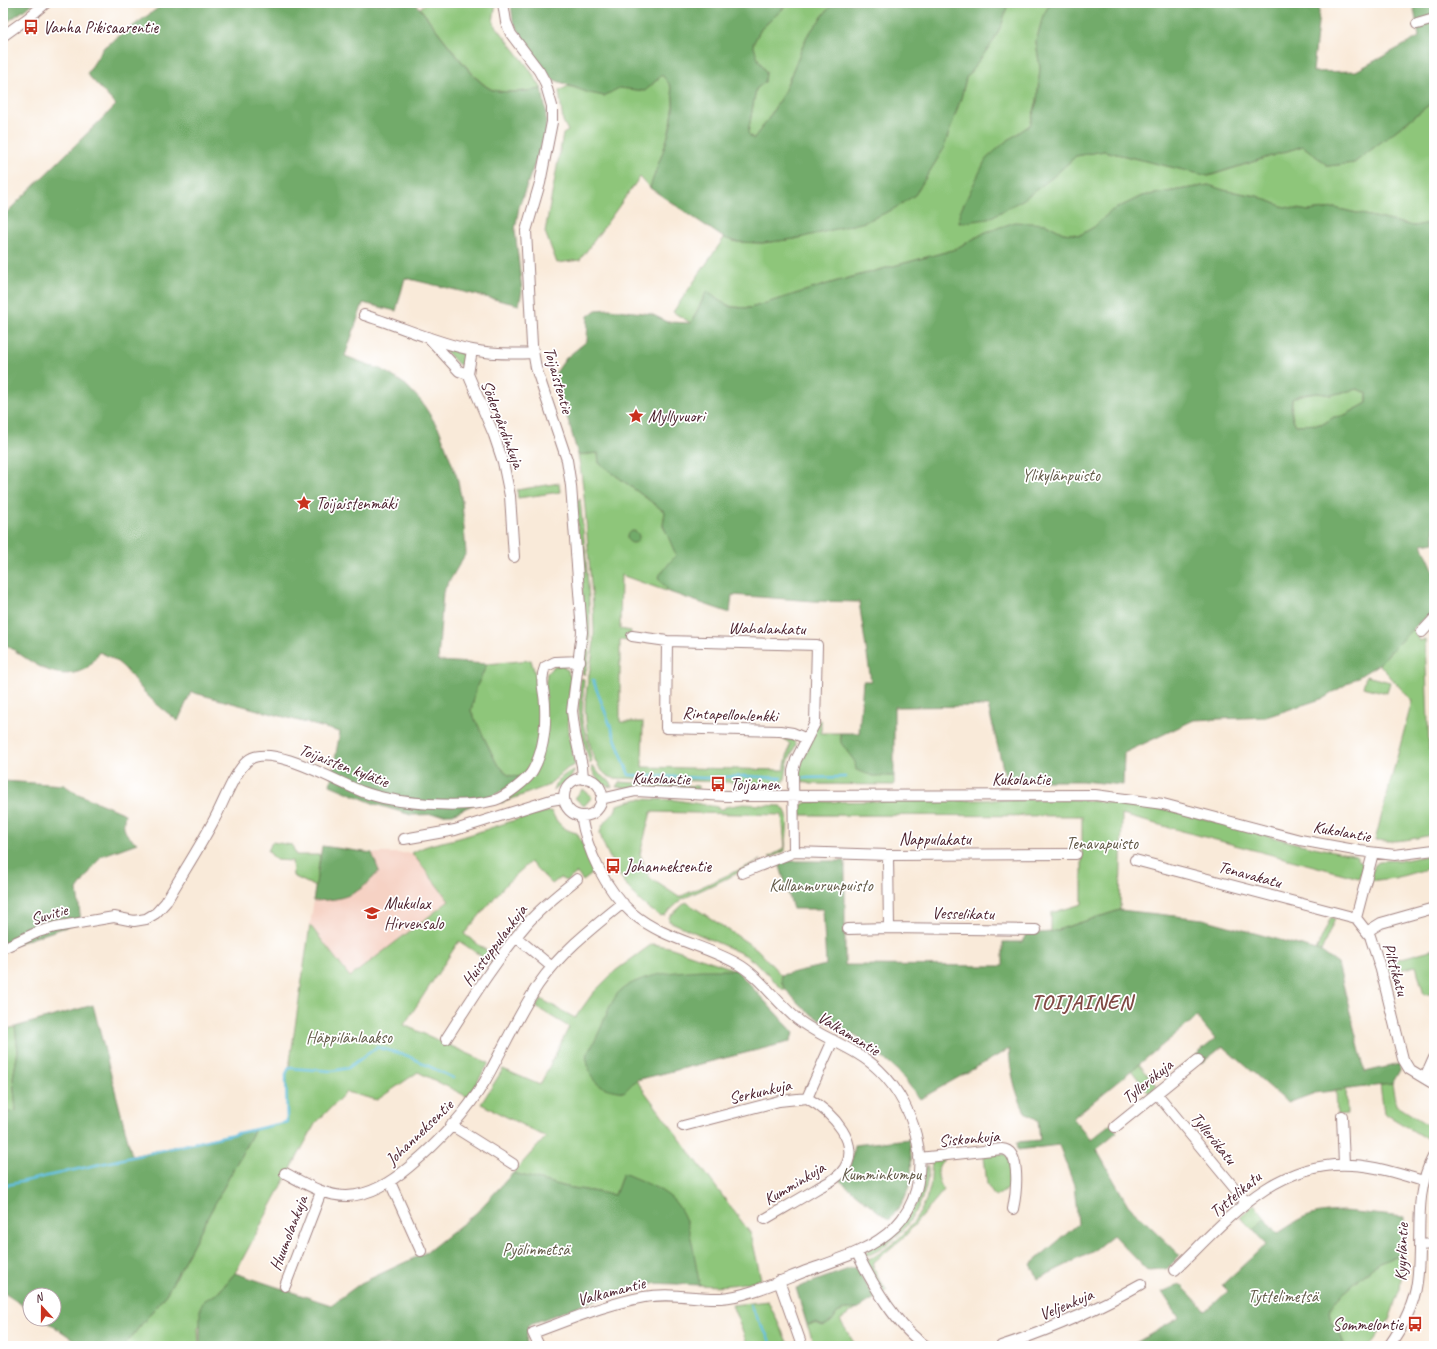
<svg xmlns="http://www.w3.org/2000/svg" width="1437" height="1349" font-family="Caveat,sans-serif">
  <rect width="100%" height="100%" fill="#fff"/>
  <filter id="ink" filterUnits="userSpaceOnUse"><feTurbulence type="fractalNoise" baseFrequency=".025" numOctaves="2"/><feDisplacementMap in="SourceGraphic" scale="8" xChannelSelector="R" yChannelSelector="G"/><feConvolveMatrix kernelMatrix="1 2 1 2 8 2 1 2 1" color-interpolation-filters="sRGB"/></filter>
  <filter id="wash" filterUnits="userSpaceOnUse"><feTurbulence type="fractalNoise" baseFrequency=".012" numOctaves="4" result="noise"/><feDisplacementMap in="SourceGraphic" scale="16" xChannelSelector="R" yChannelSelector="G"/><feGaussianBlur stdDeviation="0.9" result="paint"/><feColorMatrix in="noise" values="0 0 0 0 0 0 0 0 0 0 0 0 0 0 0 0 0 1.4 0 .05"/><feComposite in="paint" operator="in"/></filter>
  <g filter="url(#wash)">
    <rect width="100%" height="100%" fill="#f9ead9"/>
    <!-- built -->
    <path fill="#f6d2c4" d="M322,846L366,853H412L449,901L350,977L310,925Z"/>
    <!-- green -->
    <path fill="#8ec67a" stroke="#6c7252" d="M426,3H496L493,22L528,67L542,89C526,91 509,94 493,90C476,85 433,24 420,8Z
      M789,3H833L807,36L784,92L767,121L753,139L748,133L756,89L765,82L766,72L758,59L753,44L761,29Z
      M1008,3H1050L1043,16L1036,42L1040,68L1037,101L1030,125L1004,143L960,212V223L1053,177L1076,156L1104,151L1209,176L1303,146L1328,166L1354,163L1434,101V222L1414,226L1335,208L1308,211L1281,206L1257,196L1223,190L1208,185L1142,196L1111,211L1094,227L1080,235L1063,233L1046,224L986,232L953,250L834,282L750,308L732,307L718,300L707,291L691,323L673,312L724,238L737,242L762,243L795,239L915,195L943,150L961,98L966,78L1002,24Z
      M662,75C665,79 670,83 671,88C680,117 659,160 650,188L640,177L580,260L557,263L545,232L563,134L568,131L563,121L559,91L568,86L604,96L619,87L645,91Z
      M445,347L462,352L465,356L464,363L459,365L445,350Z
      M1357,389L1367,393V403L1343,416L1334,417L1323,424L1296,425C1290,415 1292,409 1292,399L1301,395L1318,393L1331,395Z
      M598,453L599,463L665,512L663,525L677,555L658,577L669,592L621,575L620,629L631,631L630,641L620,640V722H643L642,767L784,770L790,744L783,738L793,740L796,744L788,762L785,779L781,784L613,778C593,773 588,738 586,721C582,692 594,663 594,633C594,609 591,585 589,561C586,525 585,490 578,455Z
      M559,483L560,492L518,498L517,490Z
      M580,499C583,532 598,651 584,675L582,674L586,641L576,502Z
      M1413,628L1419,641L1425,639L1429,750H1434V834C1415,839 1394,843 1375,840L1412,701L1379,664Z
      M531,660L540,692L541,718L534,761L523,778L508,775L496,762L471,711L476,688L487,664Z
      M564,664V668L568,670L569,675L572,677C566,710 567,732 575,765L568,768L547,786L501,803L500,799L534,773L547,673L553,667Z
      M1366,676L1390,682L1387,693L1363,687Z
      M581,678L584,679L582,719L592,761L590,763C580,734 576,709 581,678Z
      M819,720L821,721V733H840C843,757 870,777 894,776V785L811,784L799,781L798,768L806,753L805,751Z
      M591,767H594L600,775L611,782L612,787C600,786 595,777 591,767Z
      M575,770L570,779L553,791C553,783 567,771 575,770Z
      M619,782L698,786V790L616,787Z
      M583,789L592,797L584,806L575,798Z
      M637,799L676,800L718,807V809H724L725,807L743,804L781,806C793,814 785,840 785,851L770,858L769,857L780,851L785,847L782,815L651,812L640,854L650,878L679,897L761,860L736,874L682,899L665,915L660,916C653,911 646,907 640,901C625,887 605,853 600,833C601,820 616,817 617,805Z
      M1068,799L1142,805L1186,814L1295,843L1357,856V859L1363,865L1359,878L1122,815L1120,910L1051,932V913L1082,904V816L799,815L801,805L808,802Z
      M551,811C557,823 563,830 577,833L596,871L583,881L577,873L566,881L560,878L552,884L530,862L506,884L464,934L494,956L490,962L459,941L404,1025L489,1063L468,1097L418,1072L377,1100L346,1092L315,1124L235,1273L218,1293L198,1328L199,1346H124L167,1293L255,1129L287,1122L286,1074L289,1068L310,925L350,977L449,901L412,853C429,843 441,843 459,838C490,829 519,817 551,811Z
      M272,842L292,845L296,855H320L316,887L293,876L292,861L276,860L268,851Z
      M1434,854V867L1395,878L1369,881L1376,862L1378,861L1405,860Z
      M686,902L757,949L781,975L782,983L786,990H783L761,967L745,955L669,921V917Z
      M1331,917L1335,919L1321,951L1316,950Z
      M652,944L669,947L736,970L794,1033L789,1042L636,1080L751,1234L761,1279C740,1285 721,1287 700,1285L696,1270L623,1173L615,1195L567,1187L513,1173L546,1137L481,1104L503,1069L540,1085L569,1027L536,1007L541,999L575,1018L593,993L615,971Z
      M1434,949V993L1424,995L1416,966L1387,973L1384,963Z
      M15,1027L18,1051L13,1078L16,1111L3,1113V1030Z
      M1139,1064L1157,1086L1149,1093L1131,1070Z
      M1392,1084L1396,1105L1434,1129L1428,1140L1384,1113L1380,1085Z
      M1346,1089L1347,1114L1337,1115L1336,1091Z
      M1005,1154L1009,1159L1011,1187L995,1197L987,1185L984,1156Z
      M933,1159L944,1160C934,1167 938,1182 944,1190L905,1236L874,1262L873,1268L887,1291L884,1293L865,1262C895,1245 922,1222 930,1187C932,1178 930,1167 933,1159Z
      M928,1165C931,1201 899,1245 866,1256V1253L915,1206L922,1188L925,1168Z
      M1254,1204L1265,1218L1253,1230L1240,1217Z
      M1403,1253L1400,1289L1389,1320L1370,1346H1344C1342,1332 1332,1328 1329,1312L1337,1299L1379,1262Z
      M768,1301L789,1346H749L747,1343L732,1305Z
      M853,1307L857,1309L840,1320L856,1346H815L807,1325L832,1321L837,1313Z"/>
    <!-- forest -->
    <path fill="#72ab6a" stroke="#5e654a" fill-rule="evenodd" d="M3,3H34L3,25Z
      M165,3H415C432,21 473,84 493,90C509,94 526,91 542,89L546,111V132L519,207L515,230L522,291L519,305L405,278L396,311L363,303L345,356L383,370L406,385L421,401L439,429L457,477L462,502L466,553L443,592L438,661L487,664L476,688L471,711L496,762L508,775L523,778L500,792L453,814L411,815L375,804L330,785L340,732L191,692L178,721C168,713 158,706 149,697C130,678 127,663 99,652C96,657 91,666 85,669C54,685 28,658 3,643V216L116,105L87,74L104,47Z
      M511,3H789L761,29L753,44L758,59L766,72L765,82L756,89L748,133L753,139L767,121L784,92L807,36L833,3H1008L1002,24L993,42L966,78L961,98L943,150L915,195L892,210L865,222L795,239L762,243L737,242L724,238L650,188C659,158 680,119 671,88C670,84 665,79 662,75L645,91L619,88L604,96L589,93L552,79L533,54L513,21Z
      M1050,3H1320L1313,72L1356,71L1419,37L1413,3H1434V101L1354,163L1328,166L1303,146L1208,176L1104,151L1076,156L1053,177L1024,199L988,219L959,223L960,212L986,159L1004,143L1030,125L1037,101L1040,68L1036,42L1043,16Z
      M1209,185L1223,190L1257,196L1281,206L1308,211L1335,208L1414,226L1434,222V542L1422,544L1434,571V611L1413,628L1379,664L1324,698L1266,717L1194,720L1124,753L1123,785L1082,781H1006L988,706L894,707V776H873L856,770L855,762L841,743L840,733H859L863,681H871L859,602L814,601L732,595L730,613L669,592L658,577L676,555L663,525L665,512L599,463L598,453L578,455L555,374L566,358L587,341L588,316L596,310L610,309L651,314L668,322L691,323L707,291L718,300L731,307L750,308L834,282L953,250L986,232L1015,222L1046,224L1063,233L1080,235L1094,227L1111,211L1142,196ZM1357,389L1367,393V403L1343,416L1334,417L1323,424L1296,425C1290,416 1291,409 1292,399L1301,395L1318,393L1331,395Z
      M627 537a6 6 0 1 1 12 0a6 6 0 1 1-12 0Z
      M3,781L64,785L76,793L125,814C122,829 124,834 137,843L101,856L77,890L81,922L3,948Z
      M322,846L372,853L379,871C359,895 344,900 313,901Z
      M784,861H845V965L1003,966V942H1023L1027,934L1051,932L1120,910L1203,919L1320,951L1338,964L1365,1072L1399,1064L1400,1070L1392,1084L1315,1093L1288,1103L1223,1046L1202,1063L1196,1055L1215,1039L1197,1017L1073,1118L1091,1140L1111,1124L1117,1132L1096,1149L1128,1205L1180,1255L1167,1269L1147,1270L1113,1235L1092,1252L1038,1279L1031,1264L1078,1224L1074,1185L1059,1145L1018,1150L1017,1142L1040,1140L1038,1120C1034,1118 1028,1115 1025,1112C1015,1094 1010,1068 1009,1049L920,1099L898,1071L857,1036L815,1017L801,1006L786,990L782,983L781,975L826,965L823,909H793L779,863Z
      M702,970H736L794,1033L789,1042L636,1080L624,1092C595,1088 591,1083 586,1055C597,1040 602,1024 610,1006C613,1002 616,994 620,991C642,973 675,972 702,970Z
      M93,1005L132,1156L255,1129L167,1293L124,1346H83L43,1319H54V1295H30V1310L4,1293L3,1288V1113L16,1111L13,1078L18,1051L15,1027Z
      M909,1139C914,1173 913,1194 889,1220L839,1180L851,1165L854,1145Z
      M513,1173L567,1187L615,1195L623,1173C639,1180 656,1186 669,1196C693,1215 693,1258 700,1285L649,1283L632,1286L528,1325L526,1346H200V1307L205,1300L218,1293L235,1273L331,1305L361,1283L427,1252L476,1213Z
      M1344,1211L1404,1217L1403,1253L1379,1262L1337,1299L1329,1312C1332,1327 1342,1332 1344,1346H1130L1179,1318L1162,1292L1180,1284L1206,1311L1228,1291L1222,1285L1266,1244L1253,1230L1265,1218L1277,1234C1304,1216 1312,1212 1344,1211Z
      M854,1267L857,1270L875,1298L857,1309H846L837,1313L832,1321L823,1326L815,1323L807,1325L796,1288Z"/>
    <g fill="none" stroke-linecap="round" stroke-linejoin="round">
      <!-- stream -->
      <path stroke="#63c0e1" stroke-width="2.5" d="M593,680L629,775L704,778L744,776L781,778
        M803,778L845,777
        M3,1186L287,1122L286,1074L289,1068L332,1071L348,1068L377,1047L408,1056L453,1078
        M750,1305L773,1346"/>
    </g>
  </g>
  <g filter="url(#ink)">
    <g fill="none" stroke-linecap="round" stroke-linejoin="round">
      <defs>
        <path id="minor" d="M503,3L506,22L511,34L539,71L545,82L552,106V122L540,183L526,231L532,345L536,368L567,460L571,486L582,632L572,711L575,734L582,766L583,779
          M1417,24L1434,19
          M3,36L28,18L46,3
          M364,315C400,326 436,343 472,350C492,354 513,354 533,353
          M428,337L459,371L468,374
          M472,350L468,374L494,435L503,462L510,496L514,557
          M1422,632L1434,619
          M632,636L667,641L817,645L815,723L796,760L793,771L794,852L888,855L1076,854
          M667,641L666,728L780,731L793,733L807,739
          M564 797a19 19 0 1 1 38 0a19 19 0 1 1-38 0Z
          M601,799L636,791L727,796L1095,795L1163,804L1300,840L1360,851L1395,855L1434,850
          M404,839L455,830L551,800L564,798
          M1373,853L1356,918L1370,936L1381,970L1403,1059L1409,1069L1434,1084
          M888,855L889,928L1036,930
          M1135,860L1356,918
          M742,873L794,852
          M848,929L889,928
          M1368,931L1381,923L1434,908
          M516,937L552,967
          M3,948L38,932L55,927L114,917L134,921L146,919L156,913L166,902C182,874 200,847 215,818C224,802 235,769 250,759C274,744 338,783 363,792C395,804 462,809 495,800C505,797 528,780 533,770C543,752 546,727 545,706C545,692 539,681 545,667L555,662L580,661
          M446,1039C471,1000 495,961 525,926C540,908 559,894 577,879
          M1425,1078L1434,1058
          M1157,1094L1246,1202
          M1342,1116L1344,1164
          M451,1125L513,1164
          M683,1126L779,1101L807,1098L833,1040
          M1115,1127L1198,1060
          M919,1158L1002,1149C1022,1150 1016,1195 1013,1209
          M285,1173C304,1183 324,1196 347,1196C371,1195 391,1182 409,1167C438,1143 466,1113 485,1081C503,1049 518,1015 538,985C561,952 592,928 623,903
          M390,1182L421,1251
          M765,1219C782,1209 800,1199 818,1188C825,1184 835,1180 841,1173C866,1145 830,1111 807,1098
          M1419,1245L1434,1244
          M857,1253C873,1285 896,1326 926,1346
          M1175,1270C1226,1221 1274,1160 1352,1165C1375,1166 1400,1174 1423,1181
          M779,1281L802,1346
          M285,1286L321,1192
          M539,1346L533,1333C569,1320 606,1304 644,1297C670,1292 696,1299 721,1298C747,1297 784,1279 809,1270C840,1259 871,1250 895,1227C938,1183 919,1108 879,1070C856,1048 826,1040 801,1022C777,1005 762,977 736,963C702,944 663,939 632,913C605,889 587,851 581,816
          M1001,1346C1050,1330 1096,1310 1141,1284
          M1389,1346C1403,1326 1414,1306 1417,1282C1423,1238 1412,1195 1434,1155"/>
      </defs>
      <!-- minor casing -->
      <use href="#minor" stroke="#a28482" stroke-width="12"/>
      <!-- minor -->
      <use href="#minor" stroke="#fff" stroke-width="10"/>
    </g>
  </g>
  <!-- icons -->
  <defs>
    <symbol id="bus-bare" viewBox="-9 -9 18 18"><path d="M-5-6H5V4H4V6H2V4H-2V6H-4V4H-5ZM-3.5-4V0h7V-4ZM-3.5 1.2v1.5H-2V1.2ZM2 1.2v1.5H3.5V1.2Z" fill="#c8321e" stroke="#fff" stroke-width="2.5" paint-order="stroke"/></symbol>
    <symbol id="sight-bare" viewBox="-9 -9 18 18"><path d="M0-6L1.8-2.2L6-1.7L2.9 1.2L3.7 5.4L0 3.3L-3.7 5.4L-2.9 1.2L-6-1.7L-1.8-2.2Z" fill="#c8321e" stroke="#fff" stroke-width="2.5" paint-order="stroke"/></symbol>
    <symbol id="school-bare" viewBox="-9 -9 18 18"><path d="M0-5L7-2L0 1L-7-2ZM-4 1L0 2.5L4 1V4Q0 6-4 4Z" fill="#c8321e" stroke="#fff" stroke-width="2.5" paint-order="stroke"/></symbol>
  </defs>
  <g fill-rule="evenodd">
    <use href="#bus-bare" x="20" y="16" width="22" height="22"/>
    <use href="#sight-bare" x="625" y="405" width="22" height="22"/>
    <use href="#sight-bare" x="293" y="492" width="22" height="22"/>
    <use href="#bus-bare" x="707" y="773" width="22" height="22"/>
    <use href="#bus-bare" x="602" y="855" width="22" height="22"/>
    <use href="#school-bare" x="361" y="902" width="22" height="22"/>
    <use href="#bus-bare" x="1404" y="1313" width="22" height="22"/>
  </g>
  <g text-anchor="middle" stroke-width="3.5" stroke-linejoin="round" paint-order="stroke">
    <!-- poi labels -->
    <g font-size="17" fill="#4a1f2b" stroke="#fff" text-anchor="start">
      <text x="43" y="33">Vanha Pikisaarentie</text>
      <text x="648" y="422">Myllyvuori</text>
      <text x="316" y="509">Toijaistenmäki</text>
      <text x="730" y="790">Toijainen</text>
      <text x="625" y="872">Johanneksentie</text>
      <text x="384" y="909">Mukulax<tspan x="384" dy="20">Hirvensalo</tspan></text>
      <text x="1403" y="1330" text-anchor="end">Sommelontie</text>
    </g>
    <!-- street labels -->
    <g font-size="17" fill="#4a1f2b" stroke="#fff">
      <text transform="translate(559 380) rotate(74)" y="6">Toijaistentie</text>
      <text transform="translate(503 424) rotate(69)" y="6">Södergårdinkuja</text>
      <text transform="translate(767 628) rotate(1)" y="6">Wahalankatu</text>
      <text transform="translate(730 714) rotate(2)" y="6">Rintapellonlenkki</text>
      <text transform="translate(344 765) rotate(21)" y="6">Toijaisten kylätie</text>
      <text transform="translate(661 778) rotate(1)" y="6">Kukolantie</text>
      <text x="1021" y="785">Kukolantie</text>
      <text transform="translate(1342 831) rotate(10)" y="6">Kukolantie</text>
      <text x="935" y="845">Nappulakatu</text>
      <text transform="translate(1250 874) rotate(15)" y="6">Tenavakatu</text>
      <text transform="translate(963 913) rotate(1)" y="6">Vesselikatu</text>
      <text transform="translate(49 914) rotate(-16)" y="6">Suvitie</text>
      <text transform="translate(494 945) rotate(-53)" y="6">Huistuppulankuja</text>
      <text transform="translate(1396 969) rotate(74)" y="6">Pilttikatu</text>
      <text transform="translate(849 1033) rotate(31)" y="6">Valkamantie</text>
      <text transform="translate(1147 1081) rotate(-39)" y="6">Tyllerökuja</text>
      <text transform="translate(760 1091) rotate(-13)" y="6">Serkunkuja</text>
      <text transform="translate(419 1132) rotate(-44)" y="6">Johanneksentie</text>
      <text transform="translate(969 1138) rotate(-5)" y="6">Siskonkuja</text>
      <text transform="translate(1214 1138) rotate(51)" y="6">Tyllerökatu</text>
      <text transform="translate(794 1183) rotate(-31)" y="6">Kumminkuja</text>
      <text transform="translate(1235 1194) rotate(-40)" y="6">Tyttelikatu</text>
      <text transform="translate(288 1233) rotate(-69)" y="6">Huumolankuja</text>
      <text transform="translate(1401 1252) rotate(-88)" y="6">Kyyrläntie</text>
      <text transform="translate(611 1291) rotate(-15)" y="6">Valkamantie</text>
      <text transform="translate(1066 1304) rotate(-23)" y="6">Veljenkuja</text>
    </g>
    <!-- park labels -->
    <g font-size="17" fill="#625947" stroke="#fff">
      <text x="1061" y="481">Ylikylänpuisto</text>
      <text x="1102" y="849">Tenavapuisto</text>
      <text x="821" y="891">Kullanmurunpuisto</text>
      <text x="349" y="1043">Häppilänlaakso</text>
      <text x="881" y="1180">Kumminkumpu</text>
      <text x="536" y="1255">Pyölinmetsä</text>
      <text x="1283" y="1302">Tyttelimetsä</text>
    </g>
    <!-- district labels -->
    <g font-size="21" font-weight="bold" letter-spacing="1" fill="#804944" stroke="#fff">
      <text x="1082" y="1009">TOIJAINEN</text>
    </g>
  </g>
  <!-- margin -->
  <rect width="1437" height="1349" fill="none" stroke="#fff" stroke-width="16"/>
  <!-- north arrow -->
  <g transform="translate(42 1307) rotate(339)"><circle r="19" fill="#ffffff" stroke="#b7a5aa"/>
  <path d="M0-3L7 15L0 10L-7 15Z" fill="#c8321e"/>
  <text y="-6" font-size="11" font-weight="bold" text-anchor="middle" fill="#4a1f2b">N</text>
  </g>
</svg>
